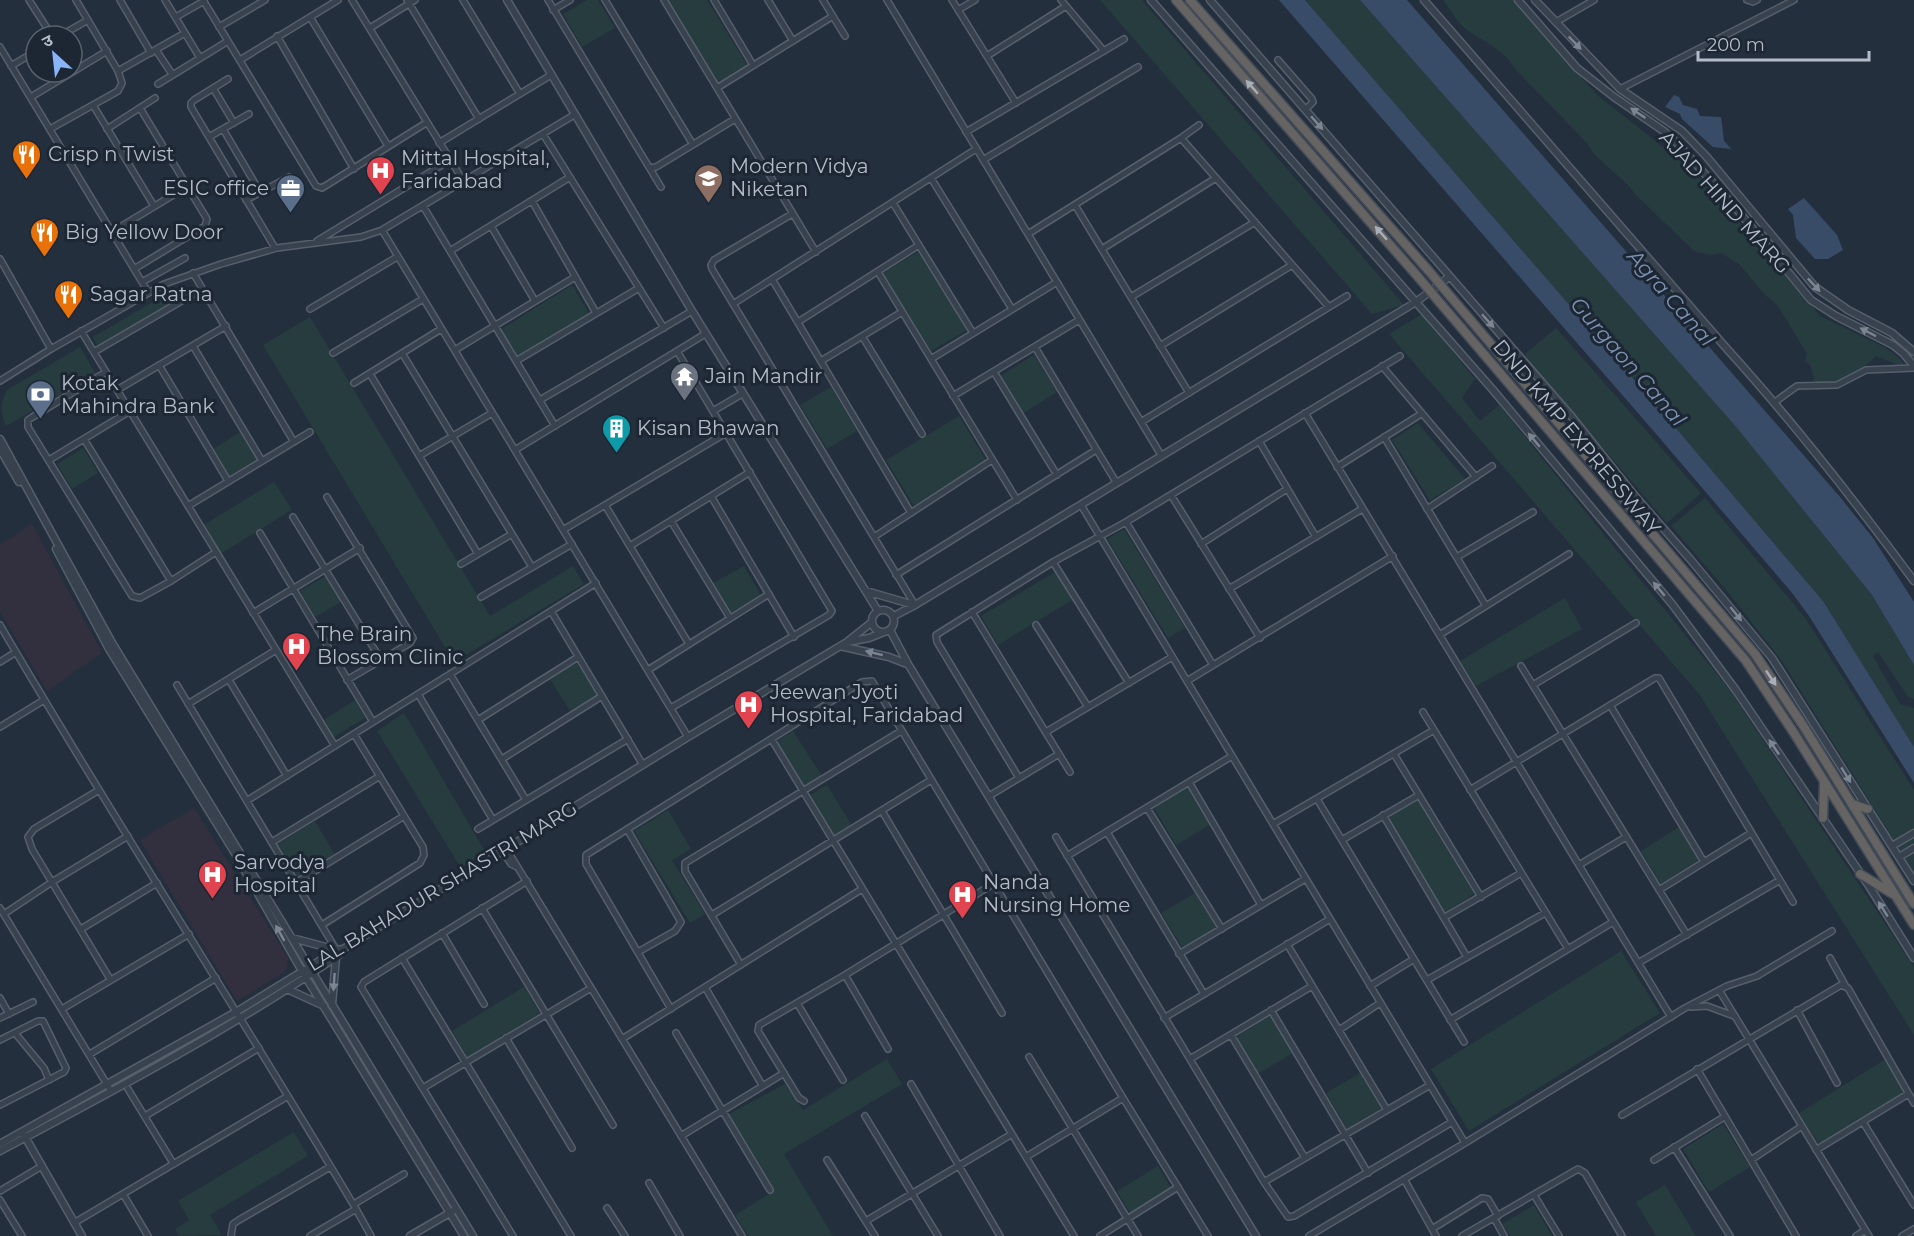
<svg xmlns="http://www.w3.org/2000/svg" width="1914" height="1236" font-family="Montserrat,'Noto Sans Devanagari',sans-serif">
  <rect width="100%" height="100%" fill="#242f3e"/>
  <!-- medical -->
  <path fill="#32303f" d="M32,524L102,653L47,691L0,611V545Z
    M194,808L288,958L286,971L237,1001L140,840Z"/>
  <!-- green -->
  <path fill="#263c3f" d="M587,0H598L615,28L582,47L563,14Z
    M668,0H707L747,65L718,82Z
    M1100,0H1142L1404,305L1372,314Z
    M1305,0H1360L1737,428L1872,595L1914,665V699L1908,697L1878,652L1873,656L1900,704L1914,708V747L1823,601L1657,406Z
    M1443,0H1513L1596,94L1697,174L1820,316L1886,348L1901,360L1906,368L1876,356L1863,368L1830,385L1814,381L1811,366L1805,361L1807,354L1778,306L1764,294L1739,264L1721,253L1710,255L1694,251L1636,195L1628,185L1595,155L1585,141L1515,69C1505,50 1484,42 1467,30C1458,24 1450,9 1443,0Z
    M918,252L967,330L931,351L883,273Z
    M572,285L590,315L517,359L500,330Z
    M193,286L195,288L98,347L93,337L168,293Z
    M1422,314L1475,379L1462,398L1480,421L1499,405L1729,689L1914,967V1035L1699,694L1389,334Z
    M310,317L490,616L573,566L584,584L454,662L263,345Z
    M1556,328L1701,493L1667,523L1524,355Z
    M80,347L96,374L6,426C0,412 0,404 7,390Z
    M1034,355L1057,392L1022,414L1000,376Z
    M831,387L857,431L827,449L800,405Z
    M959,416L987,462L914,506L886,460Z
    M1418,423L1465,479L1430,500L1392,440Z
    M240,432L257,459L229,476L212,450Z
    M83,448L98,473L72,489L57,464Z
    M274,482L292,510L220,554L202,526Z
    M1705,498L1806,619L1914,790V872L1782,661L1727,591L1671,526Z
    M1124,529L1185,628L1168,638L1107,539Z
    M744,566L761,596L731,613L713,583Z
    M1055,572L1072,600L998,645L981,616Z
    M326,576L341,602L315,617L300,591Z
    M1565,598L1582,629L1476,686L1460,661Z
    M577,663L597,695L570,711L550,679Z
    M355,700L365,718L332,738L322,721Z
    M404,713L486,853L461,868L377,731Z
    M793,731L822,776L805,787L776,742Z
    M827,785L852,826L835,836L810,795Z
    M1188,787L1211,824L1176,845L1154,808Z
    M1417,800L1474,894L1445,912L1388,818Z
    M668,810L691,849L672,860L705,914L690,923L634,831Z
    M315,821L335,855L297,877L277,844Z
    M1679,827L1700,859L1661,884L1641,851Z
    M1195,893L1218,930L1184,950L1161,913Z
    M1621,951L1660,1013L1469,1131L1431,1069Z
    M524,987L540,1013L467,1057L452,1031Z
    M1270,1016L1293,1053L1258,1074L1236,1037Z
    M887,1059L902,1084L784,1154L833,1236H748L735,1215L774,1191L729,1114L785,1084L803,1110Z
    M1886,1059L1906,1091L1819,1145L1799,1113Z
    M1360,1073L1381,1108L1347,1129L1326,1093Z
    M1723,1124L1750,1167L1709,1192L1683,1149Z
    M294,1132L308,1156L210,1215L222,1235L179,1236L175,1229L189,1220L178,1201Z
    M1158,1166L1171,1188L1130,1213L1117,1191Z
    M1665,1185L1696,1236H1656L1636,1202Z
    M1534,1205L1552,1236H1510L1502,1224Z"/>
  <!-- water -->
  <path fill="#394c67" d="M1279,0H1305L1657,406L1823,601L1914,747V783L1809,616L1793,594L1651,428Z
    M1360,0H1407L1840,497L1873,538L1914,602V665L1872,595L1737,428Z
    M1674,95L1679,97L1683,105L1697,109L1700,116L1721,117L1724,141L1734,152L1731,149L1713,147L1682,119L1680,114L1665,107Z
    M1804,198L1837,235L1843,250L1828,259H1815L1796,238L1793,215L1788,209Z"/>
  <g fill="none" stroke-linecap="round" stroke-linejoin="round">
    <defs>
      <path id="minor" d="M29,0L52,36
        M120,0L151,53
        M165,0L200,58
        M203,0L316,186L322,188L426,123
        M352,0L464,182
        M407,0L479,119
        M463,0L520,94
        M548,0L661,187
        M605,0L692,143
        M664,0L816,252
        M714,0L753,65
        M768,0L793,41
        M823,0L845,36
        M887,0L1161,455
        M952,0L1016,103
        M1061,0L1104,51
        M1747,0L1753,2L1757,0
        M553,10L570,0
        M958,10L975,0
        M176,17L204,1
        M310,17L388,146
        M1556,22L1594,0
        M219,27L265,0
        M370,28L415,0
        M60,36L88,20
        M277,36L354,169
        M0,47L148,292
        M156,50L172,74
        M987,56L1066,6
        M240,60L338,0
        M1278,60L1312,99L1313,102L1306,109
        M11,66L36,51
        M118,71L185,33
        M228,79L194,100L191,103V107L275,248
        M158,84L228,41
        M213,88L234,123
        M717,88L833,16
        M1620,89L1794,0
        M31,97L107,51
        M93,105L154,206
        M50,129L118,91L122,83L118,71L76,0
        M107,129L155,98
        M223,129L260,192
        M966,132L1124,39
        M543,134L664,328
        M209,137L249,114
        M1181,138L1329,307
        M439,143L551,75
        M983,160L1138,67
        M650,168L656,167L735,119
        M931,178L1012,309
        M246,200L289,177
        M532,201L596,313
        M893,203L973,333
        M1075,205L1189,393
        M423,206L555,426
        M792,214L714,260L711,265L712,269L915,605
        M491,226L535,301
        M382,230L688,737
        M112,232L188,186
        M1028,234L1181,138L1199,125
        M317,241L450,160
        M1102,249L1216,178
        M450,251L570,177
        M0,259L51,349
        M134,269L205,226L207,219L140,108
        M878,272L1017,500
        M193,273L294,442
        M772,279L911,513
        M142,282L185,258
        M1131,297L1255,222
        M733,304L976,149
        M310,309L397,257
        M798,322L919,245
        M81,331L335,746
        M862,336L922,434
        M193,346L262,461
        M1160,346L1292,265
        M1035,347L1116,482
        M455,350L575,277
        M94,352L202,289
        M333,353L423,299
        M402,353L532,567
        M931,359L1057,282
        M516,361L639,288
        M821,361L902,312
        M159,365L228,481
        M1382,366L1476,477
        M106,372L31,418L28,420V427L132,596L140,598L171,581L216,552
        M994,372L1057,475
        M370,374L478,554
        M0,381L51,349L164,284L221,264L277,248L361,237L382,230L574,115
        M354,383L441,329
        M117,390L226,326
        M953,396L1079,320
        M540,400L692,311
        M1775,402L1797,386L1837,385L1866,370L1914,368
        M713,411L742,394
        M1305,413L1671,1017
        M1141,422L1347,296
        M1384,437L1486,606
        M84,439L171,581
        M1259,441L1316,537
        M515,450L705,334
        M419,456L492,413
        M49,460L130,411
        M1337,467L1421,414
        M1171,495L1260,638
        M711,496L794,637
        M327,497L413,638L410,643L347,680
        M605,505L689,644
        M1081,505L1465,1143
        M188,506L310,432
        M1427,509L1492,466
        M293,517L381,660
        M671,521L730,618
        M1126,522L1213,665
        M563,530L726,433
        M260,533L373,722
        M874,537L992,460
        M1201,544L1287,489
        M630,546L750,472
        M1457,557L1533,512
        M1053,562L1129,683
        M461,564L512,534
        M896,575L1096,450
        M1229,589L1362,509
        M481,597L572,544
        M551,611L643,765
        M972,612L1070,772
        M253,613L360,548
        M0,625C115,822 240,1013 356,1209L371,1236
        M1036,625L1088,707
        M1441,634L1569,554
        M0,662L16,652
        M1521,666L1687,935
        M648,670L769,594
        M450,674L526,800
        M229,680L287,776
        M1187,681L1393,556
        M177,685L337,951
        M1533,685L1636,623
        M418,694L493,820
        M188,704L276,650
        M1610,705L1704,862
        M671,708L829,615L832,611L677,351
        M1423,712L1568,949
        M478,720L578,657
        M0,727L44,700
        M1046,732L1172,657
        M772,740L1074,1236
        M1394,754L1481,897
        M502,759L602,696
        M1019,778L937,642L936,635L1053,562L1126,522L1400,356
        M1189,782L1261,905
        M99,790L34,829L28,837L32,849L110,979
        M1470,790L1655,678H1659L1793,902
        M989,796L1059,754
        M1317,799L1464,1042
        M248,800L596,583
        M1147,808L1222,929
        M882,811L1002,1013
        M1383,815L1467,957
        M1273,824L1434,730
        M478,829L628,739
        M627,829L681,922L675,931L638,952
        M1107,832L1204,994
        M1056,837L1264,1182L1288,1217L1294,1216L1452,1122
        M1342,840L1419,795
        M272,842L380,776
        M506,848L742,1236
        M502,850L511,864L517,867
        M1067,856L1232,756
        M1579,865L1626,837
        M297,882L404,816
        M1659,890L1751,833
        M0,908L111,1091
        M482,908L613,1125
        M4,914L52,882L128,836
        M712,915L931,780
        M1445,917L1521,873
        M322,925L420,863L424,855L423,847L354,734
        M81,929L157,883
        M442,933L484,1004
        M1287,944L1387,1110
        M1179,954L1305,879
        M402,958L571,1236
        M1830,958L1845,985
        M1638,963L1780,880
        M741,965L685,871V863L901,731
        M845,975L888,1049
        M1427,980L1545,913
        M1370,986L1414,959
        M705,987L762,1085
        M1719,990L1869,1236
        M0,998L9,1014
        M797,1003L843,1080
        M1691,1007L1707,1006L1734,1016
        M62,1009L189,934
        M671,1009L586,864V855L862,682L872,681L1123,1098L1208,1236
        M1271,1010L1368,1173
        M1797,1010L1837,1083
        M0,1018L33,1002
        M1164,1018L1330,919
        M1450,1020L1613,922
        M1339,1030L1380,1003
        M15,1033L44,1068L49,1080
        M676,1033L770,1190
        M1231,1035L1305,1158
        M506,1038L572,1148
        M622,1039L862,889
        M0,1040L38,1021H43L66,1068L64,1072L0,1105
        M90,1054L216,978
        M1029,1057L1138,1236
        M1190,1059L1312,986
        M1697,1069L1796,1236
        M911,1084L1000,1236
        M423,1088L591,988
        M128,1089L173,1163
        M804,1101L799,1098L758,1031L759,1025L845,975L993,884
        M1622,1115L1841,985L1848,988L1914,1103
        M145,1116L259,1048
        M865,1116L938,1236
        M1863,1122L1914,1205
        M681,1136L784,1073
        M1674,1147L1730,1236
        M1816,1150L1908,1094
        M1026,1157L1123,1098
        M827,1160L875,1236
        M1654,1160L1724,1117
        M1751,1160L1802,1126
        M1404,1179L1436,1236
        M1264,1182L1430,1085
        M649,1183L680,1236
        M0,1191L42,1166
        M123,1194L148,1236
        M1534,1195L1559,1236
        M0,1200L22,1236
        M354,1204L404,1174
        M607,1208L625,1236
        M1494,1218L1504,1236
        M866,1221L1012,1134
        M74,1223L288,1096
        M1432,1229L1482,1198L1488,1199L1498,1216
        M231,1236L233,1224L239,1220L330,1167
        M310,1236L356,1209
        M513,1236L361,987L364,982L527,881
        M1100,1236L1178,1187
        M1309,1236L1465,1143L1685,1008L1727,986L1757,976L1832,931
        M1462,1236L1578,1169L1585,1173L1622,1236
        M1856,1236L1865,1230
        M1902,1236L1914,1229"/>
      <path id="tertiary" d="M507,0L692,311L878,611
        M1151,0L1493,390L1672,604L1735,689L1869,886L1914,958
        M1210,0L1572,417L1635,496L1690,559L1772,658L1914,881
        M1424,0L1728,350C1795,424 1855,501 1914,581
        M1518,0L1577,68L1614,97L1665,132L1677,143L1739,212L1811,300L1836,316L1893,345L1904,354L1914,366
        M1535,0L1620,89L1682,131L1706,156L1815,287L1848,310L1892,333L1914,352
        M0,439L111,641L473,1236
        M0,449L19,482
        M56,549L109,649L236,855L302,971L464,1236
        M866,591L914,605
        M872 621a11 11 0 1 1 22 0a11 11 0 1 1-22 0Z
        M894,616L915,605L1416,302L1449,277
        M890,630L908,664L1256,1236
        M847,642L872,622
        M840,646L889,657L907,664
        M1892,846L1914,833
        M1899,857L1914,848
        M292,938L337,950
        M287,989L324,1006
        M332,1005L336,957
        M24,1135L82,1236
        M0,1144L236,1012L337,950L343,949L688,737L847,642L869,638L884,632
        M0,1151C115,1090 232,1028 339,955L343,950
        M410,1236L453,1211"/>
      <path id="trunk" d="M1176,0L1419,278
        M1190,0L1428,270
        M1450,296L1755,654L1804,727L1914,904
        M1441,304L1746,661L1794,733L1914,925
        M1852,804L1868,809
        M1823,818L1824,783
        M1860,874L1893,894"/>
    </defs>
    <!-- minor casing -->
    <use href="#minor" stroke="#565f6c" stroke-width="8"/>
    <!-- tertiary casing -->
    <use href="#tertiary" stroke="#565f6c" stroke-width="9"/>
    <!-- trunk casing -->
    <use href="#trunk" stroke="#434c59" stroke-width="11"/>
    <!-- minor -->
    <use href="#minor" stroke="#38414e" stroke-width="5"/>
    <!-- tertiary -->
    <use href="#tertiary" stroke="#38414e" stroke-width="6"/>
    <!-- trunk -->
    <use href="#trunk" stroke="#656462" stroke-width="8"/>
    <defs>
      <path id="trunk-bridge" d="M1428,270L1450,296
        M1419,278L1441,304"/>
    </defs>
    <!-- trunk-bridge casing -->
    <use href="#trunk-bridge" stroke="#434c59" stroke-width="11" stroke-linecap="butt"/>
    <!-- trunk-bridge -->
    <use href="#trunk-bridge" stroke="#656462" stroke-width="8"/>
  </g>
  <!-- one-way arrows -->
  <defs><path id="oneway-solid" d="M-6-.8H1V-3.2L6.5 0L1 3.2V.8H-6Z" transform="scale(1.5)"/></defs>
  <g fill="#7c8592">
    <use href="#oneway-solid" transform="translate(1575 43) rotate(46)"/>
    <use href="#oneway-solid" transform="translate(1638 113) rotate(-146)"/>
    <use href="#oneway-solid" transform="translate(1317 123) rotate(49)"/>
    <use href="#oneway-solid" transform="translate(1814 285) rotate(47)"/>
    <use href="#oneway-solid" transform="translate(1488 321) rotate(48)"/>
    <use href="#oneway-solid" transform="translate(1868 332) rotate(-152)"/>
    <use href="#oneway-solid" transform="translate(1534 440) rotate(-130)"/>
    <use href="#oneway-solid" transform="translate(1659 589) rotate(-130)"/>
    <use href="#oneway-solid" transform="translate(1736 614) rotate(51)"/>
    <use href="#oneway-solid" transform="translate(874 653) rotate(-166)"/>
    <use href="#oneway-solid" transform="translate(1774 747) rotate(-124)"/>
    <use href="#oneway-solid" transform="translate(1846 775) rotate(58)"/>
    <use href="#oneway-solid" transform="translate(1883 909) rotate(-122)"/>
    <use href="#oneway-solid" transform="translate(280 933) rotate(-119)"/>
    <use href="#oneway-solid" transform="translate(334 982) rotate(94)"/>
  </g>
  <g fill="#a8afba">
    <use href="#oneway-solid" transform="translate(1252 87) rotate(-131)"/>
    <use href="#oneway-solid" transform="translate(1381 233) rotate(-131)"/>
    <use href="#oneway-solid" transform="translate(1771 678) rotate(56)"/>
  </g>
  <!-- icons -->
  <defs>
    <symbol id="restaurant-pin" viewBox="-11 -11 22 30"><path d="M0 17L-7.5 6A9.5 9.5 0 1 1 7.5 6Z" fill="#e8710a" stroke="#1d2633"/><path d="M-5-6h1v4h1v-4h1v4h1v-4h1v5L-1.5 .5V6h-2V.5L-5-1ZM5-6V6H3V1.5H1.5Q1.5-4 5-6Z" fill="#fff"/></symbol>
    <symbol id="hospital-pin" viewBox="-11 -11 22 30"><path d="M0 17L-7.5 6A9.5 9.5 0 1 1 7.5 6Z" fill="#e0444e" stroke="#1d2633"/><path d="M-5-5h3v3.5h4V-5h3V5h-3V1.5h-4V5h-3Z" fill="#fff"/></symbol>
    <symbol id="school-pin" viewBox="-11 -11 22 30"><path d="M0 17L-7.5 6A9.5 9.5 0 1 1 7.5 6Z" fill="#8d6e63" stroke="#1d2633"/><path d="M0-5L7-2L0 1L-7-2ZM-4 1L0 2.5L4 1V4Q0 6-4 4Z" fill="#fff"/></symbol>
    <symbol id="office-pin" viewBox="-11 -11 22 30"><path d="M0 17L-7.5 6A9.5 9.5 0 1 1 7.5 6Z" fill="#5c6f8a" stroke="#1d2633"/><path d="M-6-3h4V-5.5h4V-3h4V5H-6ZM-1-4.5V-3h2v-1.5ZM-6 0V1H6V0Z" fill="#fff"/></symbol>
    <symbol id="temple-pin" viewBox="-11 -11 22 30"><path d="M0 17L-7.5 6A9.5 9.5 0 1 1 7.5 6Z" fill="#6b7280" stroke="#1d2633"/><path d="M0-6L5-2H3V0L6.5 2.5H4V6H1.5V3h-3V6H-4V2.5H-6.5L-3 0V-2H-5Z" fill="#fff"/></symbol>
    <symbol id="bank-pin" viewBox="-11 -11 22 30"><path d="M0 17L-7.5 6A9.5 9.5 0 1 1 7.5 6Z" fill="#5c6f8a" stroke="#1d2633"/><path d="M-6-4H6V4H-6ZM0-2.3a2.3 2.3 0 1 0 0 4.6a2.3 2.3 0 1 0 0-4.6Z" fill="#fff"/></symbol>
    <symbol id="building-pin" viewBox="-11 -11 22 30"><path d="M0 17L-7.5 6A9.5 9.5 0 1 1 7.5 6Z" fill="#0f9aa8" stroke="#1d2633"/><path d="M-4-6H4V6H1V3H-1V6H-4ZM-2.5-4.3h1.7v1.8h-1.7ZM.8-4.3h1.7v1.8H.8ZM-2.5-1h1.7V.8h-1.7ZM.8-1h1.7V.8H.8Z" fill="#fff"/></symbol>
  </defs>
  <g fill-rule="evenodd">
    <use href="#restaurant-pin" x="10" y="138" width="33" height="45"/>
    <use href="#hospital-pin" x="364" y="154" width="33" height="45"/>
    <use href="#school-pin" x="692" y="162" width="33" height="45"/>
    <use href="#office-pin" x="274" y="172" width="33" height="45"/>
    <use href="#restaurant-pin" x="28" y="216" width="33" height="45"/>
    <use href="#restaurant-pin" x="52" y="278" width="33" height="45"/>
    <use href="#temple-pin" x="668" y="360" width="33" height="45"/>
    <use href="#bank-pin" x="24" y="378" width="33" height="45"/>
    <use href="#building-pin" x="600" y="412" width="33" height="45"/>
    <use href="#hospital-pin" x="280" y="630" width="33" height="45"/>
    <use href="#hospital-pin" x="732" y="688" width="33" height="45"/>
    <use href="#hospital-pin" x="196" y="858" width="33" height="45"/>
    <use href="#hospital-pin" x="946" y="878" width="33" height="45"/>
  </g>
  <g text-anchor="middle" stroke-width="6" stroke-linejoin="round" paint-order="stroke">
    <!-- poi labels -->
    <g font-size="20" fill="#b4bcc9" stroke="#1d2633" text-anchor="start">
      <text x="48" y="161">Crisp n Twist</text>
      <text x="401" y="165">Mittal Hospital,<tspan x="401" dy="23">Faridabad</tspan></text>
      <text x="730" y="173">Modern Vidya<tspan x="730" dy="23">Niketan</tspan></text>
      <text x="269" y="195" text-anchor="end">ESIC office</text>
      <text x="65" y="239">Big Yellow Door</text>
      <text x="90" y="301">Sagar Ratna</text>
      <text x="705" y="383">Jain Mandir</text>
      <text x="61" y="390">Kotak<tspan x="61" dy="23">Mahindra Bank</tspan></text>
      <text x="637" y="435">Kisan Bhawan</text>
      <text x="317" y="641">The Brain<tspan x="317" dy="23">Blossom Clinic</tspan></text>
      <text x="770" y="699">Jeewan Jyoti<tspan x="770" dy="23">Hospital, Faridabad</tspan></text>
      <text x="234" y="869">Sarvodya<tspan x="234" dy="23">Hospital</tspan></text>
      <text x="983" y="889">Nanda<tspan x="983" dy="23">Nursing Home</tspan></text>
    </g>
    <!-- street labels -->
    <g font-size="20" fill="#b4bcc9" stroke="#1d2633">
      <text transform="translate(1725 202) rotate(48)" y="7">AJAD HIND MARG</text>
      <text transform="translate(1577 437) rotate(50)" y="7">DND KMP EXPRESSWAY</text>
      <text transform="translate(442 886) rotate(-31)" y="7">LAL BAHADUR SHASTRI MARG</text>
    </g>
    <!-- water labels -->
    <g font-size="21" font-style="italic" fill="#7c92b1" stroke="#1d2633">
      <text transform="translate(1671 298) rotate(49)" y="7">Agra Canal</text>
      <text transform="translate(1628 362) rotate(49)" y="7">Gurgaon Canal</text>
    </g>
  </g>
  <!-- north arrow -->
  <g transform="translate(54 54) rotate(333)"><circle r="28" fill="#1d2633" stroke="#59626f" stroke-width="1.5"/>
  <path d="M0-4.5L10 22L0 15L-10 22Z" fill="#8ab4f8"/>
  <text y="-9" font-size="16" font-weight="bold" text-anchor="middle" fill="#b4bcc9">उ</text>
  </g>
  <!-- scale -->
  <path d="M1698 51v9h171v-9" fill="none" stroke="#b4bcc9" stroke-width="3"/>
  <text x="1707" y="51" font-size="18" fill="#b4bcc9" stroke="#1d2633" stroke-width="4.5" paint-order="stroke">200 m</text>
</svg>
